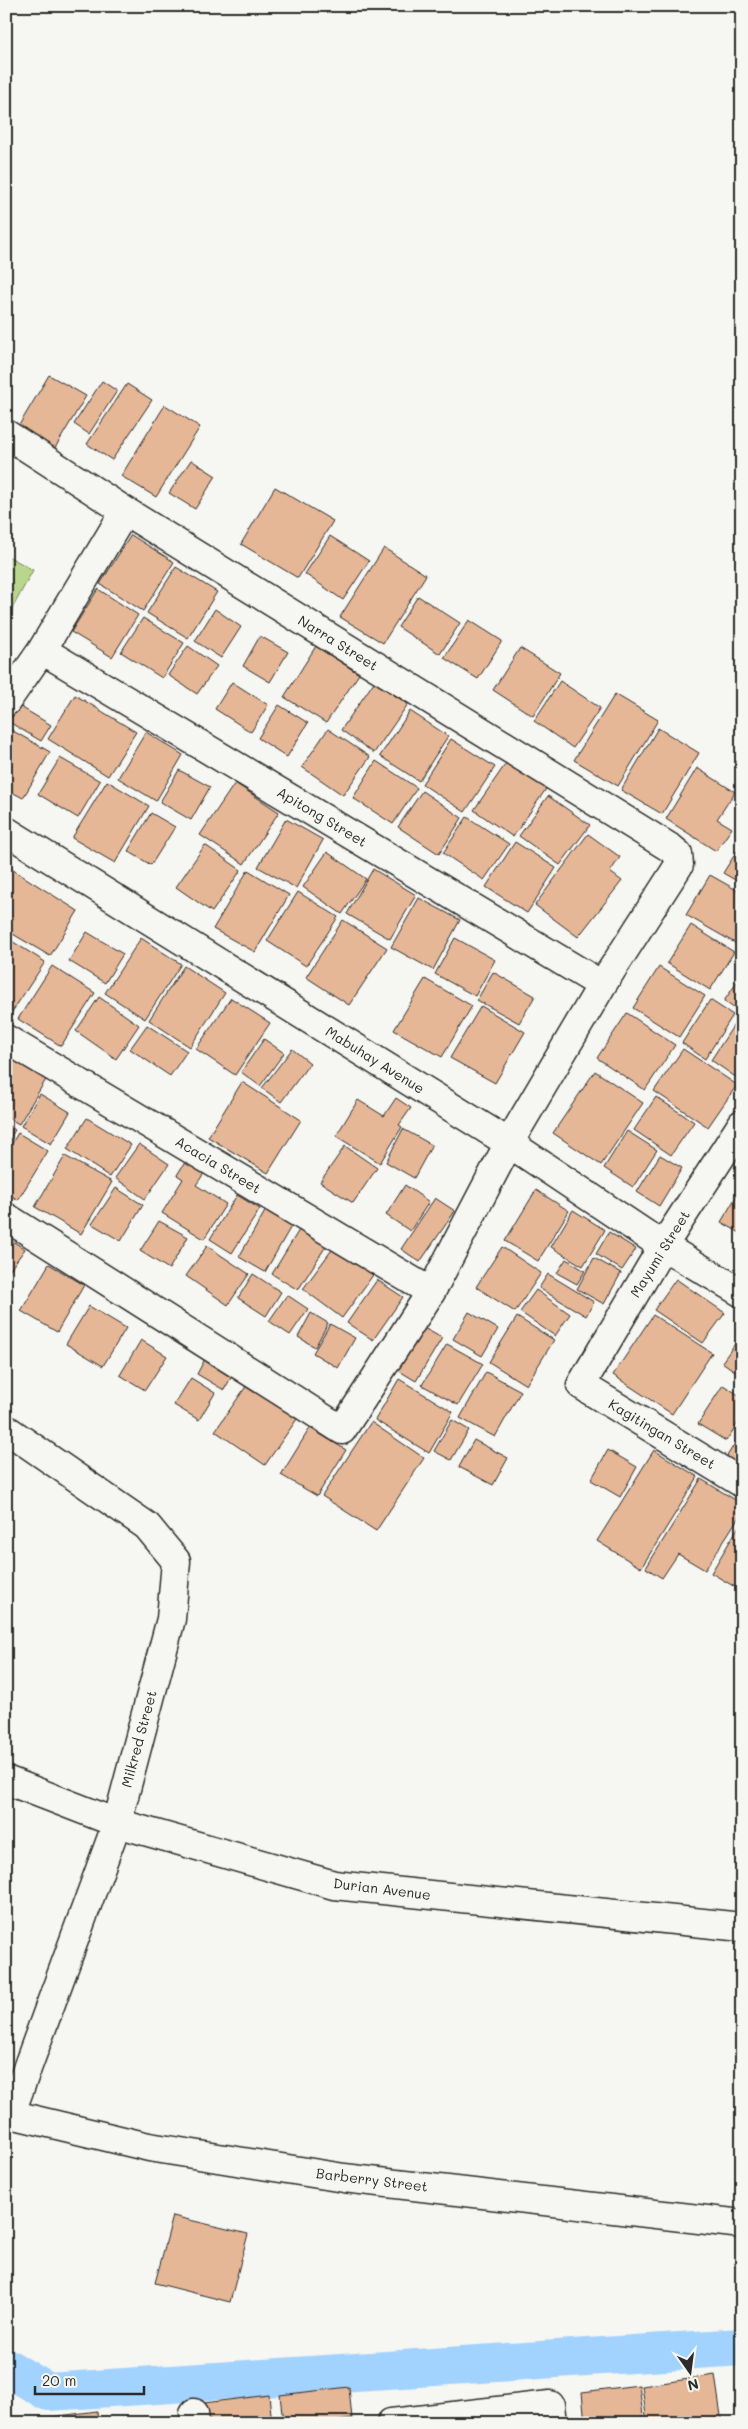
<svg xmlns="http://www.w3.org/2000/svg" width="748" height="2429" font-family="Mali,sans-serif">
  <rect width="100%" height="100%" fill="#f6f6f2"/>
  <filter id="ink" filterUnits="userSpaceOnUse"><feTurbulence type="fractalNoise" baseFrequency=".02" numOctaves="2"/><feDisplacementMap in="SourceGraphic" scale="10" xChannelSelector="R" yChannelSelector="G"/><feConvolveMatrix kernelMatrix="1 2 1 2 8 2 1 2 1" color-interpolation-filters="sRGB"/></filter>
  <g filter="url(#ink)">
    <!-- green -->
    <path fill="#bad68d" stroke="#72805c" d="M6,555L33,570L6,620Z"/>
    <g fill="none" stroke-linecap="round" stroke-linejoin="round">
      <!-- canal -->
      <path stroke="#a2d2fe" stroke-width="38" d="M6,2367L48,2392L742,2347"/>
    </g>
    <!-- building -->
    <path fill="#e6b796" stroke="#2b2b2b" d="M49,375L86,396L55,448L18,427Z
      M102,381L117,391L89,434L74,424Z
      M127,384L152,400L112,460L87,444Z
      M165,405L200,427L156,497L121,476Z
      M191,460L216,476L195,509L169,493Z
      M275,487L333,521L298,578L241,544Z
      M131,535L174,562L143,611L100,584Z
      M330,536L369,561L343,600L305,574Z
      M384,548L426,575L383,643L340,617Z
      M176,567L217,592L188,638L147,613Z
      M98,589L138,615L112,657L71,632Z
      M418,596L460,623L440,654L398,627Z
      M215,609L241,627L221,658L195,641Z
      M143,618L184,643L162,678L121,652Z
      M469,620L502,641L478,679L444,658Z
      M260,636L288,652L270,682L243,666Z
      M188,646L217,666L197,694L168,675Z
      M316,646L359,674L326,723L284,697Z
      M520,648L560,673L533,716L493,690Z
      M560,681L600,708L573,748L534,721Z
      M232,682L268,705L251,732L215,709Z
      M374,682L408,704L374,753L341,730Z
      M615,694L658,720L618,786L574,760Z
      M75,695L136,732L108,776L48,739Z
      M279,705L308,723L287,757L258,738Z
      M19,706L51,725L41,741L9,722Z
      M410,711L448,736L419,781L380,756Z
      M6,727L50,752L23,798L6,789Z
      M658,728L699,753L662,814L621,790Z
      M328,729L370,757L343,795L302,767Z
      M146,732L183,755L156,801L118,778Z
      M451,739L495,767L465,812L422,784Z
      M60,758L100,781L78,818L38,794Z
      M509,759L548,786L513,837L474,810Z
      M376,761L417,788L393,824L353,798Z
      M697,768L735,792L717,819L732,828L716,851L666,819Z
      M179,770L210,787L191,820L160,802Z
      M107,781L149,806L115,863L72,838Z
      M235,783L279,812L244,864L200,835Z
      M422,791L462,818L439,854L398,827Z
      M548,796L590,825L560,865L519,836Z
      M151,813L175,827L151,865L128,851Z
      M467,817L509,844L484,880L443,853Z
      M286,819L323,840L296,888L258,867Z
      M588,834L620,857L610,872L622,881L578,937L535,905Z
      M515,842L556,868L527,913L486,887Z
      M205,845L241,870L212,912L176,887Z
      M737,851L742,854V884L723,873Z
      M327,852L366,879L342,914L303,887Z
      M10,868L78,911L50,956L6,930V874Z
      M373,869L416,895L390,939L347,914Z
      M248,870L289,895L255,952L213,929Z
      M710,875L742,893V947L686,915Z
      M298,892L338,917L306,966L267,941Z
      M419,898L460,920L433,970L391,947Z
      M343,920L387,948L349,1005L306,977Z
      M691,925L734,952L710,990L667,963Z
      M87,932L123,954L105,983L69,961Z
      M141,938L181,964L145,1019L105,993Z
      M455,938L495,960L475,996L435,974Z
      M10,940L45,962L12,1012L6,1008V945Z
      M52,966L95,993L61,1046L18,1019Z
      M184,966L225,993L190,1047L149,1020Z
      M659,967L705,996L679,1037L633,1008Z
      M493,972L535,996L519,1023L477,1000Z
      M742,975V1014L724,1001Z
      M425,979L472,1006L442,1057L394,1030Z
      M99,997L139,1025L116,1059L76,1031Z
      M231,998L270,1023L235,1075L196,1049Z
      M710,1000L733,1015L705,1059L682,1043Z
      M481,1006L525,1032L495,1083L450,1058Z
      M627,1013L675,1045L645,1090L597,1058Z
      M737,1020L742,1024V1070L737,1078L711,1060Z
      M147,1025L187,1051L170,1076L130,1049Z
      M264,1039L284,1053L260,1086L241,1072Z
      M292,1049L310,1063L281,1102L262,1088Z
      M683,1049L737,1085L708,1127L654,1091Z
      M14,1059L47,1078L19,1124L6,1117V1072Z
      M595,1071L643,1103L601,1165L553,1133Z
      M242,1082L301,1120L268,1173L208,1137Z
      M40,1094L70,1112L51,1144L21,1126Z
      M656,1097L694,1122L671,1155L634,1130Z
      M396,1098L411,1108L399,1125L402,1127L380,1163L336,1136L358,1100L384,1116Z
      M87,1118L131,1145L110,1177L67,1149Z
      M6,1124L15,1130L6,1144Z
      M403,1129L432,1145L414,1178L386,1162Z
      M627,1131L657,1150L633,1187L604,1168Z
      M18,1133L48,1151L18,1200L6,1192V1153Z
      M139,1144L169,1164L145,1199L115,1178Z
      M345,1146L377,1168L353,1203L320,1182Z
      M660,1155L682,1168L659,1206L637,1192Z
      M65,1156L112,1182L81,1234L35,1207Z
      M189,1156L207,1169L196,1185L226,1204L204,1239L162,1213L183,1179L177,1175Z
      M405,1185L429,1202L410,1231L386,1215Z
      M742,1187V1234L721,1222Z
      M116,1188L143,1205L121,1241L92,1224Z
      M536,1190L569,1211L538,1261L505,1241Z
      M237,1195L260,1209L232,1253L210,1239Z
      M435,1198L455,1211L420,1262L401,1249Z
      M267,1208L293,1223L265,1272L239,1257Z
      M573,1210L605,1230L583,1266L551,1247Z
      M159,1221L188,1237L169,1269L140,1251Z
      M299,1230L326,1246L298,1290L272,1274Z
      M609,1232L636,1249L622,1270L596,1254Z
      M6,1237L25,1249L6,1275Z
      M207,1246L249,1274L228,1305L186,1276Z
      M334,1247L373,1275L342,1318L303,1289Z
      M502,1247L541,1273L515,1312L476,1287Z
      M594,1258L621,1273L604,1304L577,1289Z
      M566,1259L585,1271L577,1284L557,1273Z
      M49,1264L84,1285L57,1332L21,1311Z
      M253,1274L281,1292L266,1316L238,1298Z
      M548,1274L594,1302L586,1316L539,1288Z
      M676,1279L725,1313L703,1343L654,1310Z
      M377,1280L403,1297L373,1340L347,1323Z
      M536,1290L570,1314L555,1336L520,1312Z
      M287,1295L308,1309L290,1335L269,1321Z
      M89,1306L126,1328L103,1366L66,1344Z
      M469,1312L498,1329L482,1356L453,1339Z
      M311,1313L328,1323L315,1347L298,1337Z
      M653,1315L712,1353L672,1414L613,1375Z
      M517,1317L554,1340L526,1385L489,1362Z
      M330,1324L355,1338L338,1368L313,1353Z
      M422,1327L442,1338L416,1381L396,1369Z
      M742,1334V1376L722,1362Z
      M141,1340L167,1356L145,1390L120,1375Z
      M447,1344L483,1364L458,1405L422,1385Z
      M205,1359L232,1376L224,1390L197,1374Z
      M486,1372L521,1391L495,1437L460,1418Z
      M191,1378L215,1393L199,1420L174,1405Z
      M399,1379L453,1412L429,1453L375,1420Z
      M247,1385L297,1419L265,1465L215,1431Z
      M723,1385L742,1397V1417L726,1441L698,1424Z
      M452,1420L469,1430L451,1460L434,1451Z
      M371,1422L424,1458L376,1531L322,1496Z
      M310,1428L346,1450L317,1496L281,1475Z
      M742,1432V1472L724,1461Z
      M474,1440L508,1458L493,1485L459,1467Z
      M608,1450L637,1467L620,1497L591,1480Z
      M654,1450L698,1477L641,1568L597,1541Z
      M701,1479L742,1504V1512L705,1570L678,1554L662,1578L646,1568Z
      M742,1521V1591L711,1573Z
      M173,2216L248,2234L230,2302L155,2283Z
      M715,2375L722,2423H647L642,2386Z
      M639,2385L644,2423H585L582,2392Z
      M349,2387L352,2419L324,2423H283L280,2395Z
      M269,2395L272,2423H206L204,2403Z
      M97,2411L98,2423H21V2421Z"/>
    <g fill="none" stroke-linecap="round" stroke-linejoin="round">
      <defs>
        <path id="street" d="M6,434L125,511L672,849L678,854L679,865L602,985L509,1143L431,1292L342,1430L6,1217
          M42,650L602,985
          M6,702L42,650L125,511
          M6,831L509,1143L663,1246L742,1293
          M6,1039L431,1292
          M742,1124L663,1246L581,1385L742,1483
          M6,1429L147,1526L176,1561L171,1619L117,1823L10,2115
          M6,1780L117,1823L334,1885L742,1927
          M6,2113L149,2147L344,2178L742,2224
          M194,2413L195,2423
          M391,2423L550,2405L552,2423"/>
      </defs>
      <!-- street casing -->
      <use href="#street" stroke="#2b2b2b" stroke-width="31"/>
      <!-- street -->
      <use href="#street" stroke="#f6f6f2" stroke-width="28"/>
    </g>
  </g>
  <g text-anchor="middle" stroke-width="4" stroke-linejoin="round" paint-order="stroke">
    <!-- street labels -->
    <g font-size="14" fill="#2b2b2b" stroke="#f6f6f2">
      <text transform="translate(338 643) rotate(32)" y="5">Narra Street</text>
      <text transform="translate(322 817) rotate(31)" y="5">Apitong Street</text>
      <text transform="translate(375 1060) rotate(32)" y="5">Mabuhay Avenue</text>
      <text transform="translate(218 1165) rotate(31)" y="5">Acacia Street</text>
      <text transform="translate(660 1254) rotate(-58)" y="5">Mayumi Street</text>
      <text transform="translate(662 1434) rotate(31)" y="5">Kagitingan Street</text>
      <text transform="translate(139 1739) rotate(-75)" y="5">Milkred Street</text>
      <text transform="translate(382 1889) rotate(7)" y="5">Durian Avenue</text>
      <text transform="translate(372 2180) rotate(7)" y="5">Barberry Street</text>
    </g>
  </g>
  <!-- margin -->
  <rect width="748" height="2429" fill="none" stroke="#f6f6f2" stroke-width="25"/>
  <rect x="12" y="12" width="723" height="2404" fill="none" stroke="#2b2b2b" stroke-width="2" filter="url(#ink)"/>
  <!-- north arrow -->
  <g transform="translate(690 2372) rotate(166)" stroke="#f6f6f2" stroke-width="4" paint-order="stroke">
  <path d="M0-4L9 19L0 12L-9 19Z" fill="#2b2b2b"/>
  <text y="-8" font-size="14" font-weight="bold" text-anchor="middle" fill="#2b2b2b">N</text>
  </g>
  <!-- scale -->
  <path d="M35 2386v8h109v-8" fill="none" stroke="#2b2b2b" stroke-width="2.5"/>
  <text x="42" y="2386" font-size="15" fill="#2b2b2b" stroke="#f6f6f2" stroke-width="4" paint-order="stroke">20 m</text>
</svg>
